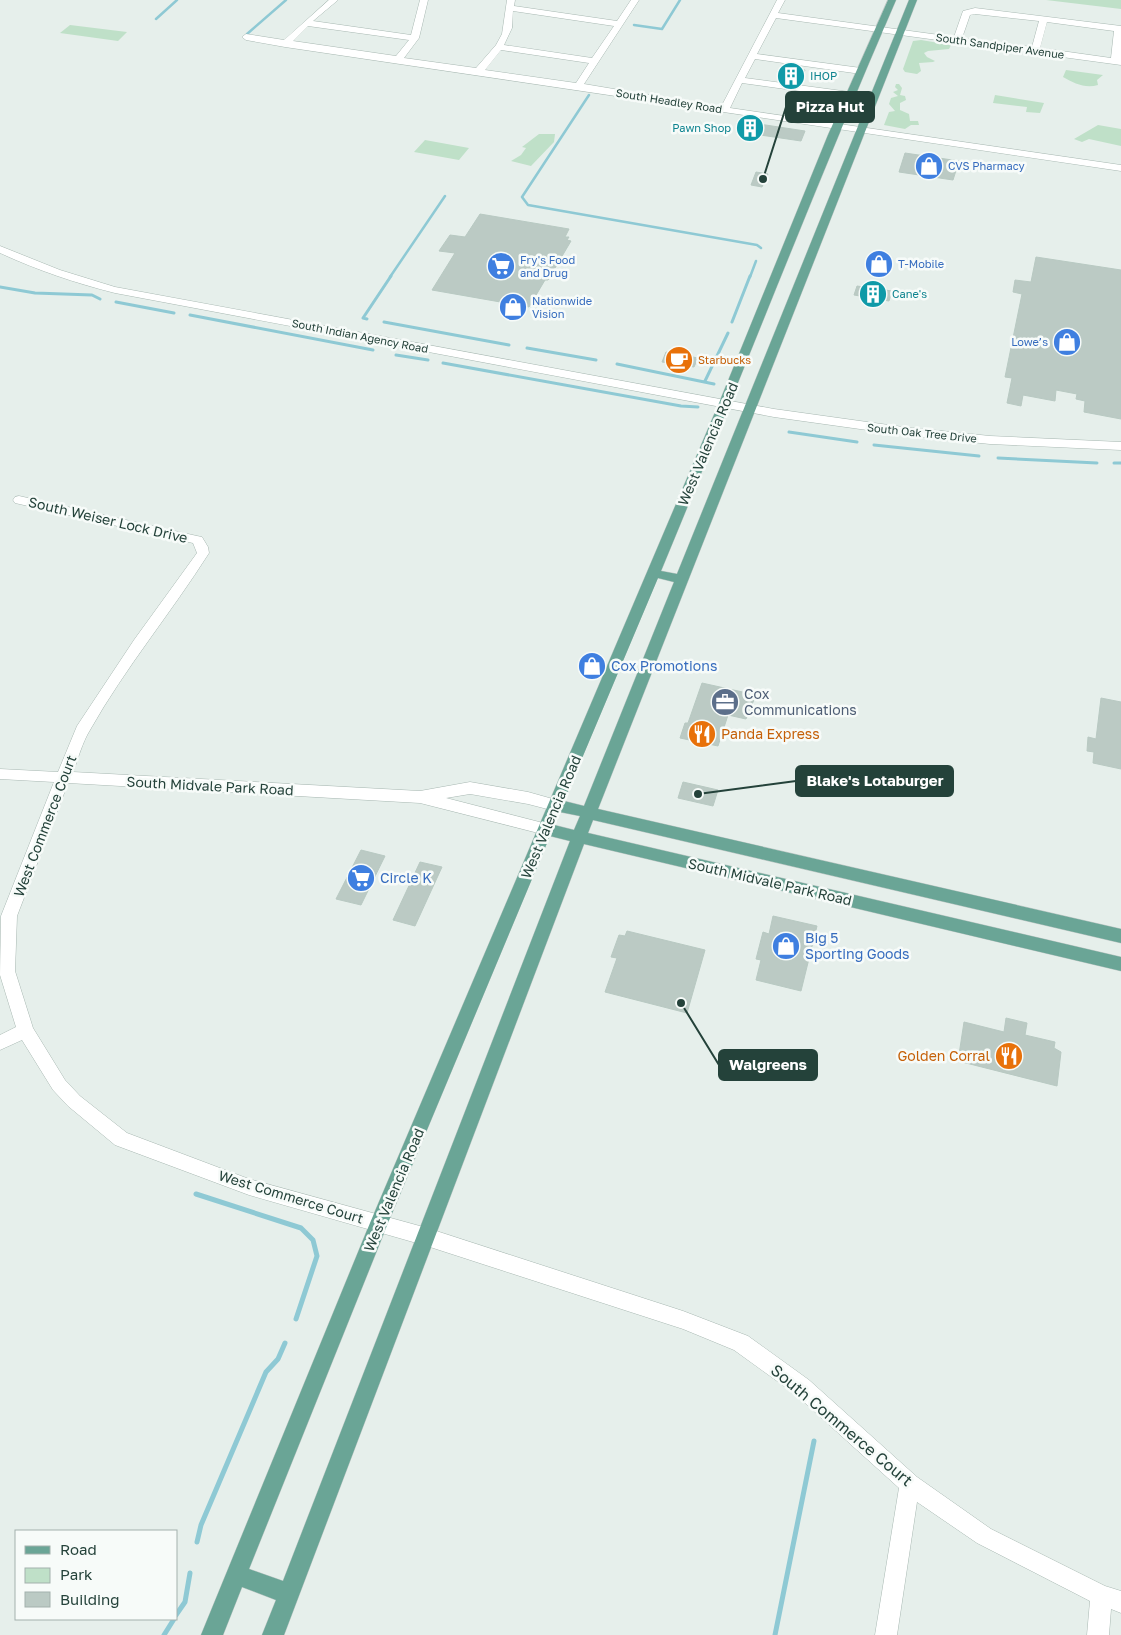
<svg xmlns="http://www.w3.org/2000/svg" width="1121" height="1635" font-family="'Golos Text',sans-serif">
  <rect width="100%" height="100%" fill="#e6efeb"/>
  <!-- green -->
  <path fill="#bfe0c8" d="M1046,0H1121V9Z
    M70,25L127,32L118,41L60,33Z
    M921,40L951,45L949,49L928,51L924,53L927,57L935,61L933,62L919,63L921,71L917,74L905,72L903,69L913,41Z
    M1066,70L1103,75L1097,80L1098,85C1085,89 1074,83 1063,77Z
    M896,84H899L902,88L900,95L905,96L906,100L900,103V110L909,114L910,121H918L919,125H911L905,129L884,125L889,112L895,111L889,104L891,98L898,96L893,92L898,90L895,87Z
    M995,95L1044,103L1040,113L1026,112L1027,107L993,103Z
    M1098,125L1121,129V146L1089,139L1082,142L1074,139Z
    M539,134H555L554,142L531,166L511,161L521,155L526,148L522,147Z
    M425,140L469,148L459,160L414,152Z"/>
  <g fill="none" stroke-linecap="round" stroke-linejoin="round">
    <!-- stream-far2 -->
    <path stroke="#8ec9d4" stroke-width="2.5" d="M156,19L177,0
      M634,25L662,29L680,0
      M247,34L286,0
      M589,95L522,197L528,205L757,245L761,248
      M390,277L445,196
      M750,277L756,261"/>
    <!-- stream-far1 -->
    <path stroke="#8ec9d4" stroke-width="3" d="M0,287L35,293L92,295L100,299
      M116,302L174,313
      M190,315L373,350
      M367,319L363,318L391,276
      M384,322L509,345
      M732,322L750,276
      M527,348L596,360
      M396,355L428,360
      M443,363L681,406L698,407
      M617,364L714,384
      M705,381L728,333
      M789,432L857,442
      M874,445L979,456
      M998,458L1097,463
      M1114,463H1121"/>
    <!-- stream -->
    <path stroke="#8ec9d4" stroke-width="5" d="M196,1194L301,1228L313,1240L317,1256L296,1319
      M197,1542L201,1525L266,1372L278,1359L285,1343
      M176,1615L185,1602L190,1573
      M164,1635L174,1619
      M775,1635L814,1441"/>
  </g>
  <!-- building -->
  <path fill="#bbcac4" stroke="#b8c9c2" d="M784,67L805,70L800,81L779,78Z
    M744,122L759,124L805,131L801,141L740,132Z
    M905,153L959,161L953,180L899,172Z
    M756,172L768,174L762,187L751,185Z
    M480,214L569,229L565,237H569L567,240L571,241L548,280H545L529,307L432,290L455,253L439,251L450,235L465,237Z
    M1036,257L1121,270V419L1084,412L1085,401L1076,399L1077,394L1056,390L1055,401L1023,395L1021,406L1007,403L1012,378L1005,377L1022,294L1013,292L1015,280L1031,282Z
    M857,286L892,291L889,301L854,295Z
    M666,352L698,358L694,367L662,362Z
    M702,683L756,695L746,719L728,715L718,746L680,738L685,723H688Z
    M1101,698L1121,702V769L1093,763L1094,752L1087,751L1088,737L1096,739Z
    M683,782L718,790L713,806L678,798Z
    M361,850L385,856L361,905L336,899Z
    M420,862L442,867L415,926L393,920Z
    M773,916L817,926L801,991L756,980L761,960L756,959L763,932L769,934Z
    M627,931L705,950L687,1013L605,992L617,958L611,957L619,935L625,936Z
    M1006,1018L1027,1023L1025,1035L1055,1042L1054,1048L1061,1052L1057,1086L958,1061L964,1022L1004,1032Z"/>
  <g fill="none" stroke-linecap="round" stroke-linejoin="round">
    <defs>
      <path id="minor" d="M329,0H338L313,21L411,35L420,0H428L419,38L404,58L476,68L496,45L502,34L507,0H515L514,6L617,21L631,0H639L584,84L721,107L777,0H785L778,13L954,37L963,11L975,8L1121,26V65L776,18L757,54L861,68L865,71L861,74L755,59L745,78L850,92L855,95L850,98L742,83L730,108L1121,165V171L285,47L246,40L242,37L246,34L284,40ZM513,11L614,26L592,58L504,45L512,28ZM975,14L1039,21L1032,47L962,38L970,15ZM1047,22L1114,31L1111,58L1040,48ZM308,26L409,40L396,56L293,41ZM501,50L589,63L576,83L485,70Z
        M0,246L60,270L115,287L774,409L903,427L990,436L1121,442V450L990,444L903,435L774,417L115,293C75,283 37,270 0,253Z
        M19,496L197,536L202,537L208,547L209,553C171,613 125,668 90,730C82,743 78,759 73,772L420,791L470,782L528,792L560,801L562,805L560,809L555,811L528,804L470,794L446,798L551,825L554,829L551,833L546,835L420,803L68,783L17,916L15,971L33,1028L65,1080L80,1096L127,1133L249,1179L427,1228L683,1311L748,1336L809,1380L917,1477L991,1529L1105,1586L1121,1591V1613L1111,1609L1109,1635H1087L1090,1601L977,1543L917,1502L897,1635H875L899,1488L795,1394L734,1350L683,1329L427,1246L249,1195L115,1145L68,1106L53,1090L22,1040L0,1050V1035L16,1027L0,975L1,916L54,782L0,779V769L58,772L77,726L134,640L197,553L193,543L15,503L13,500L15,497Z"/>
      <path id="major" d="M888,0H896C814,189 740,381 661,571L677,574L909,0H917L598,809L1121,929V943L593,820L588,833L1121,957V971L584,844L284,1635H262L276,1600L242,1587L223,1635H201L370,1223L719,403L828,135ZM658,578L674,582L584,806L564,801ZM560,812L580,816L574,830L554,825ZM550,836L570,841L283,1581L249,1569L388,1223Z"/>
    </defs>
    <!-- minor casing -->
    <use href="#minor" stroke="#a8b8b2" stroke-width="1"/>
    <!-- major casing -->
    <use href="#major" stroke="#c2cac8" stroke-width="1"/>
    <!-- minor -->
    <use href="#minor" fill="#fff" fill-rule="evenodd"/>
    <!-- major -->
    <use href="#major" fill="#6aa596" fill-rule="evenodd"/>
  </g>
  <!-- icons -->
  <defs>
    <symbol id="building-disc" viewBox="-11 -11 22 22"><circle r="9.5" fill="#0f9aa8" stroke="#f7fbf9"/><path d="M-4-6H4V6H1V3H-1V6H-4ZM-2.5-4.3h1.7v1.8h-1.7ZM.8-4.3h1.7v1.8H.8ZM-2.5-1h1.7V.8h-1.7ZM.8-1h1.7V.8H.8Z" fill="#fff"/></symbol>
    <symbol id="shop-disc" viewBox="-11 -11 22 22"><circle r="9.5" fill="#3f7fe0" stroke="#f7fbf9"/><path d="M-5-2.5h2.3a2.7 3.5 0 0 1 5.4 0H5L5.5 6h-11ZM-1.5-2.5h3a1.5 2.3 0 0 0-3 0Z" fill="#fff"/></symbol>
    <symbol id="supermarket-disc" viewBox="-11 -11 22 22"><circle r="9.5" fill="#3f7fe0" stroke="#f7fbf9"/><path d="M-6-5.5h2.5l.6 2H6L4.5 2H-2.5L-4.4-4H-6ZM-1.5 3.2a1.3 1.3 0 1 0 .1 0ZM3 3.2a1.3 1.3 0 1 0 .1 0Z" fill="#fff"/></symbol>
    <symbol id="cafe-disc" viewBox="-11 -11 22 22"><circle r="9.5" fill="#e8710a" stroke="#f7fbf9"/><path d="M-5.5-4.5H6V0H3Q3 3.5 0 3.5H-2.5Q-5.5 3.5-5.5 0ZM3-3.2v2h1.7v-2ZM-6 4.5H4V6H-6Z" fill="#fff"/></symbol>
    <symbol id="office-disc" viewBox="-11 -11 22 22"><circle r="9.5" fill="#5c6f8a" stroke="#f7fbf9"/><path d="M-6-3h4V-5.5h4V-3h4V5H-6ZM-1-4.5V-3h2v-1.5ZM-6 0V1H6V0Z" fill="#fff"/></symbol>
    <symbol id="restaurant-disc" viewBox="-11 -11 22 22"><circle r="9.5" fill="#e8710a" stroke="#f7fbf9"/><path d="M-5-6h1v4h1v-4h1v4h1v-4h1v5L-1.5 .5V6h-2V.5L-5-1ZM5-6V6H3V1.5H1.5Q1.5-4 5-6Z" fill="#fff"/></symbol>
  </defs>
  <g fill-rule="evenodd">
    <use href="#building-disc" x="775" y="60" width="32" height="32"/>
    <use href="#building-disc" x="734" y="112" width="32" height="32"/>
    <use href="#shop-disc" x="913" y="150" width="32" height="32"/>
    <use href="#shop-disc" x="863" y="248" width="32" height="32"/>
    <use href="#supermarket-disc" x="485" y="250" width="32" height="32"/>
    <use href="#building-disc" x="857" y="278" width="32" height="32"/>
    <use href="#shop-disc" x="497" y="291" width="32" height="32"/>
    <use href="#shop-disc" x="1051" y="326" width="32" height="32"/>
    <use href="#cafe-disc" x="663" y="344" width="32" height="32"/>
    <use href="#shop-disc" x="576" y="650" width="32" height="32"/>
    <use href="#office-disc" x="709" y="686" width="32" height="32"/>
    <use href="#restaurant-disc" x="686" y="718" width="32" height="32"/>
    <use href="#supermarket-disc" x="345" y="862" width="32" height="32"/>
    <use href="#shop-disc" x="770" y="930" width="32" height="32"/>
    <use href="#restaurant-disc" x="993" y="1040" width="32" height="32"/>
  </g>
  <g text-anchor="middle" stroke-width="5" stroke-linejoin="round" paint-order="stroke">
    <!-- far-street labels -->
    <g font-size="11" fill="#24423a" stroke="#f7fbf9">
      <text transform="translate(1000 46) rotate(8)" y="4">South Sandpiper Avenue</text>
      <text transform="translate(669 101) rotate(9)" y="4">South Headley Road</text>
      <text transform="translate(360 336) rotate(11)" y="4">South Indian Agency Road</text>
      <text transform="translate(922 433) rotate(6)" y="4">South Oak Tree Drive</text>
    </g>
    <!-- far-culture labels -->
    <g font-size="11" fill="#0d838f" stroke="#f7fbf9" text-anchor="start">
      <text x="810" y="80">IHOP</text>
      <text x="731" y="132" text-anchor="end">Pawn Shop</text>
      <text x="892" y="298">Cane's</text>
    </g>
    <!-- far-shop labels -->
    <g font-size="11" fill="#366cbe" stroke="#f7fbf9" text-anchor="start">
      <text x="948" y="170">CVS Pharmacy</text>
      <text x="520" y="264">Fry's Food<tspan x="520" dy="13">and Drug</tspan></text>
      <text x="898" y="268">T-Mobile</text>
      <text x="532" y="305">Nationwide<tspan x="532" dy="13">Vision</tspan></text>
      <text x="1048" y="346" text-anchor="end">Lowe’s</text>
    </g>
    <!-- far-food labels -->
    <g font-size="11" fill="#c56008" stroke="#f7fbf9" text-anchor="start">
      <text x="698" y="364">Starbucks</text>
    </g>
    <!-- street labels -->
    <g font-size="14" fill="#24423a" stroke="#f7fbf9">
      <text transform="translate(708 444) rotate(-67)" y="5">West Valencia Road</text>
      <text transform="translate(108 520) rotate(13)" y="5">South Weiser Lock Drive</text>
      <text transform="translate(210 786) rotate(3)" y="5">South Midvale Park Road</text>
      <text transform="translate(551 817) rotate(-67)" y="5">West Valencia Road</text>
      <text transform="translate(45 826) rotate(-69)" y="5">West Commerce Court</text>
      <text transform="translate(770 882) rotate(13)" y="5">South Midvale Park Road</text>
      <text transform="translate(394 1190) rotate(-67)" y="5">West Valencia Road</text>
      <text transform="translate(291 1197) rotate(17)" y="5">West Commerce Court</text>
    </g>
    <!-- shop labels -->
    <g font-size="14" fill="#366cbe" stroke="#f7fbf9" text-anchor="start">
      <text x="611" y="671">Cox Promotions</text>
      <text x="380" y="883">Circle K</text>
      <text x="805" y="943">Big 5<tspan x="805" dy="16">Sporting Goods</tspan></text>
    </g>
    <!-- service labels -->
    <g font-size="14" fill="#4e5e75" stroke="#f7fbf9" text-anchor="start">
      <text x="744" y="699">Cox<tspan x="744" dy="16">Communications</tspan></text>
    </g>
    <!-- food labels -->
    <g font-size="14" fill="#c56008" stroke="#f7fbf9" text-anchor="start">
      <text x="721" y="739">Panda Express</text>
      <text x="990" y="1061" text-anchor="end">Golden Corral</text>
    </g>
    <!-- near-street labels -->
    <g font-size="16" fill="#24423a" stroke="#f7fbf9">
      <text transform="translate(842 1425) rotate(40)" y="6">South Commerce Court</text>
    </g>
  </g>
  <!-- callouts -->
  <path fill="none" stroke="#24423a" stroke-width="2" d="M763 179L786 107M698 794L796 781M681 1003L719 1065"/>
  <g fill="#24423a" stroke="#f7fbf9" stroke-width="2">
    <circle cx="763" cy="179" r="5"/>
    <circle cx="698" cy="794" r="5"/>
    <circle cx="681" cy="1003" r="5"/>
  </g>
  <g fill="#24423a" stroke="#24423a" stroke-width="2">
    <rect x="786" y="92" width="88" height="30" rx="5"/>
    <rect x="796" y="766" width="157" height="30" rx="5"/>
    <rect x="719" y="1050" width="98" height="30" rx="5"/>
  </g>
  <g font-size="15" text-anchor="middle" font-weight="bold" fill="#fff">
    <text x="830" y="112">Pizza Hut</text>
    <text x="875" y="786">Blake's Lotaburger</text>
    <text x="768" y="1070">Walgreens</text>
  </g>
  <!-- legend -->
  <rect x="15" y="1530" width="162" height="90" fill="#f7fbf9" stroke="#a3b1ad"/>
  <rect x="25" y="1546" width="25" height="8" fill="#6aa596" stroke="#a3b1ad"/>
  <text x="60" y="1555" font-size="15" fill="#24423a">Road</text>
  <rect x="25" y="1568" width="25" height="15" fill="#bfe0c8" stroke="#a3b1ad"/>
  <text x="60" y="1580" font-size="15" fill="#24423a">Park</text>
  <rect x="25" y="1592" width="25" height="15" fill="#bbcac4" stroke="#a3b1ad"/>
  <text x="60" y="1605" font-size="15" fill="#24423a">Building</text>
</svg>
